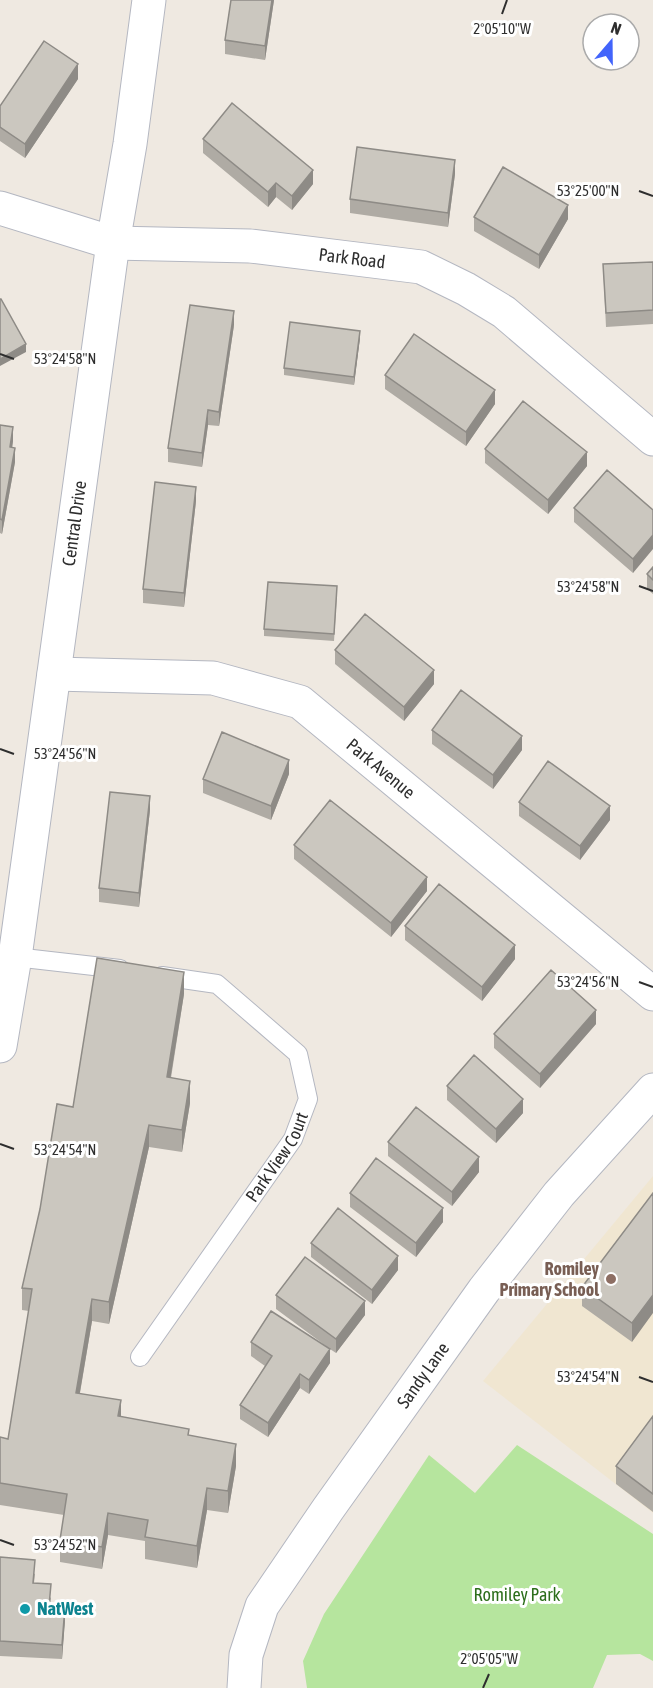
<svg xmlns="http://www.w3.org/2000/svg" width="653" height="1688" font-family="'Asap Condensed',sans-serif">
  <rect width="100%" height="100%" fill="#efe9e1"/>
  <!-- education -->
  <path fill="#f0e6d1" d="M653,1176V1513L483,1381Z"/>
  <!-- green -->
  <path fill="#b6e59e" d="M517,1445L653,1534V1661L640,1654L607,1655L593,1688H307L303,1661L324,1614L429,1455L475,1493Z"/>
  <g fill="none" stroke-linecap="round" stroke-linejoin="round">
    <defs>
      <g id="lane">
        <path d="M15,957L120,969"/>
        <path id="s1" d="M140,1357L293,1139L308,1099L298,1054L217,984L162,976"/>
      </g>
      <g id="street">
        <path id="s2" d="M0,208L113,243L250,246L421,267L466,289L504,312L653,439"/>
        <path id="s3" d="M54,674L213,678L300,702L653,994"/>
        <path id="s4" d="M0,1046L15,957L113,243L130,144L149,0"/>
      </g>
      <g id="secondary">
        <path id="s5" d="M244,1688L246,1655L262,1606L328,1509L484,1290L559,1194L653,1090"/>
      </g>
    </defs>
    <!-- lane casing -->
    <use href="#lane" stroke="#b4b7c1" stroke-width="20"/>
    <!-- street casing -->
    <use href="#street" stroke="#b4b7c1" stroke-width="35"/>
    <!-- secondary casing -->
    <use href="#secondary" stroke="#b4b7c1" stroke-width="35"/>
    <!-- lane -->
    <use href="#lane" stroke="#fff" stroke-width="18"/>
    <!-- street -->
    <use href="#street" stroke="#fff" stroke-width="33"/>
    <!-- secondary -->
    <use href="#secondary" stroke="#fff" stroke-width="33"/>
  </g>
  <!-- wall -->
  <path fill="#afaba4" d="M231,0H274L265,60L225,54V40Z
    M78,79L25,158L0,141V106Z
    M203,139L313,184L292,210L276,197L268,207L203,153Z
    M455,174L448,227L350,213V199Z
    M474,217L568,219L539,269L474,231Z
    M653,262V324L606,327L603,264Z
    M234,325L219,426L208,425L202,467L168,462V448Z
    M360,338L354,385L284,375V368Z
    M385,375L495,404L466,446L385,389Z
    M0,425L13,441L12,448L15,462L2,534L0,533Z
    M485,449L587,466L548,514L485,463Z
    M196,501L184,607L143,603V589Z
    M574,508L653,510L633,573L574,522Z
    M653,567V594L647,589V574Z
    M337,594L334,641L264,636V629Z
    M335,650L434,684L404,721L335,664Z
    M432,730L522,750L493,789L432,744Z
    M289,774L271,820L203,793V779Z
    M519,802L610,820L580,860L519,816Z
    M150,810L139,907L99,902V888Z
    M294,845L427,891L391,937L294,859Z
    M405,926L515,959L482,1001L405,940Z
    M184,994L171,1078L190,1103L182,1152L149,1147L109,1324L92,1321L80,1393L121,1417L189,1436L236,1466L228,1513L207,1510L197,1568L145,1559V1541L108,1535L102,1569L60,1562V1540L64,1515L0,1505V1437L8,1439L29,1311L22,1310V1288L73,1107Z
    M596,1024L540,1088L494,1048V1034Z
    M447,1086L523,1113L496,1143L447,1100Z
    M388,1142L479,1172L452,1206L388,1156Z
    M350,1193L443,1222L416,1257L350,1207Z
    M653,1193L632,1342L582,1306V1287Z
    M311,1243L398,1270L372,1304L311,1257Z
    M276,1295L365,1315L336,1353L330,1349V1363L309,1394L300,1388L268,1437L240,1419V1405L265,1366L251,1356V1342L326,1346L276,1309Z
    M653,1416V1512L616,1484V1466Z
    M0,1557L35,1574L34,1583L51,1598L50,1606L65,1620L62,1659L0,1656Z"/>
  <!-- shaded-wall -->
  <path fill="#8e8b86" d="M272,0H274L265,60V46Z
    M78,64V79L25,158V144Z
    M455,160V174L448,227V213Z
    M313,170V184L292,210V196Z
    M276,183V197L268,207V192Z
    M568,205V219L539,269V255Z
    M234,311V325L219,426V412Z
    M360,331V338L354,385V377Z
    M26,344V352L0,366V359Z
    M495,390V404L466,446V432Z
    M208,410V425L202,467V453Z
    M13,427V441L10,461V447Z
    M15,448V462L2,534V520Z
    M587,452V466L548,514V500Z
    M196,487V501L184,607V593Z
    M653,535V549L633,573V559Z
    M434,670V684L404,721V707Z
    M522,736V750L493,789V775Z
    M289,760V774L271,820V806Z
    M150,796V810L139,907V893Z
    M610,806V820L580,860V846Z
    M427,877V891L391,937V923Z
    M515,945V959L482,1001V987Z
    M184,972V994L167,1099V1077Z
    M596,1010V1024L540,1088V1074Z
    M190,1081V1103L182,1152V1130Z
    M523,1099V1113L496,1143V1129Z
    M149,1125V1147L109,1324V1302Z
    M479,1157V1172L452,1206V1192Z
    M443,1208V1222L416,1257V1243Z
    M398,1256V1270L372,1304V1290Z
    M653,1295V1313L632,1342V1323Z
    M92,1299V1321L76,1415V1393Z
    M365,1301V1315L336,1353V1339Z
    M330,1349V1363L309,1394V1380Z
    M300,1374V1388L268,1437V1423Z
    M121,1400V1422L118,1416Z
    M236,1444V1466L228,1513V1491Z
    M207,1488V1510L197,1568V1546Z
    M108,1513V1535L102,1569V1547Z
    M65,1606V1620L62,1659V1645Z"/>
  <!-- building -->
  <path fill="#cbc7bf" stroke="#8e8b86" stroke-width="1.5" d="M231,0H272L265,46L225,40Z
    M44,41L78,64L25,144L0,127V106Z
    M232,103L313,170L292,196L276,183L268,192L203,139Z
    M357,147L455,160L448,213L350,199Z
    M503,167L568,205L539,255L474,217Z
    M653,262V310L606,313L603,264Z
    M0,299H1L26,344L0,359Z
    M190,305L234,311L219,412L208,410L202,453L168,448Z
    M290,322L360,331L354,377L284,368Z
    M414,334L495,390L466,432L385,375Z
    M523,401L587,452L548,500L485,449Z
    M0,425L13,427L10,447L15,448L2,520L0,519Z
    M607,470L653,510V535L633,559L574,508Z
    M155,482L196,487L184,593L143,589Z
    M653,567V580L647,574Z
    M268,582L337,586L334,634L264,629Z
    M365,614L434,670L404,707L335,650Z
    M461,690L522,736L493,775L432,730Z
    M222,732L289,760L271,806L203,779Z
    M548,761L610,806L580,846L519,802Z
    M110,792L150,796L139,893L99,888Z
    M330,800L427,877L391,923L294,845Z
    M439,884L515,945L482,987L405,926Z
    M97,958L184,972L167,1077L190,1081L182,1130L149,1125L109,1302L92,1299L76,1393L121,1400L118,1416L189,1429L188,1435L236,1444L228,1491L207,1488L197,1546L145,1537L148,1520L108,1513L102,1547L60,1540L67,1494L0,1483V1437L8,1439L32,1289L22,1288L40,1209L57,1104L73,1107Z
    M551,970L596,1010L540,1074L494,1034Z
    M474,1055L523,1099L496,1129L447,1086Z
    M416,1107L479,1157L452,1192L388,1142Z
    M376,1158L443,1208L416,1243L350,1193Z
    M653,1193V1295L632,1323L582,1287Z
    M338,1208L398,1256L372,1290L311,1243Z
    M305,1257L365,1301L336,1339L276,1295Z
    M271,1311L330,1349L309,1380L300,1374L268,1423L240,1405L272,1356L251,1342Z
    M653,1416V1494L616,1466Z
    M0,1557L35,1560L33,1583L51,1584L49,1606H65L62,1645L0,1641Z"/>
  <!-- ticks -->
  <path fill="none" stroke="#2e2e2e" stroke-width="2" d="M502,14L507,0M639,191L653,196M0,354L14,359M639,586L653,591M0,749L14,754M639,982L653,987M0,1144L14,1149M639,1377L653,1382M0,1540L14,1545M483,1688L489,1674"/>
  <!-- markers -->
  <circle fill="#8d6e63" stroke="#fff" stroke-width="2" cx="611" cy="1279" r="6"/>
  <circle fill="#0f9aa8" stroke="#fff" stroke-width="2" cx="25" cy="1609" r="6"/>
  <g text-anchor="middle" stroke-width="6" stroke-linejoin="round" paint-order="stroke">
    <!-- street labels -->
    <g font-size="18" fill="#2e2e2e" stroke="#fff">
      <text dy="6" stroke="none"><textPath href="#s2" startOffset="358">Park Road</textPath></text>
      <text dy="6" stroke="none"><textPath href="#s4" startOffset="528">Central Drive</textPath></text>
      <text dy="6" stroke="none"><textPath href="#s3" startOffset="354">Park Avenue</textPath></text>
      <text dy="6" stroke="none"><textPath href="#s1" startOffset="243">Park View Court</textPath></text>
      <text dy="6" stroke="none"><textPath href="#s5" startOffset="366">Sandy Lane</textPath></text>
    </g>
    <!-- education labels -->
    <g font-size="18" font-weight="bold" fill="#785e54" stroke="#fff" text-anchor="end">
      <text x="599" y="1275">Romiley<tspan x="599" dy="21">Primary School</tspan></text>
    </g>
    <!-- park labels -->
    <g font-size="18" fill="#2c6e1b" stroke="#fff">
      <text x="517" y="1601">Romiley Park</text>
    </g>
    <!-- culture labels -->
    <g font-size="18" font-weight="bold" fill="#0d838f" stroke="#fff" text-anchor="start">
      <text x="37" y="1615">NatWest</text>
    </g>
  </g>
  <g font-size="15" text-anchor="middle" fill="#2e2e2e" stroke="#fff" stroke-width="6" stroke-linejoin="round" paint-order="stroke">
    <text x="502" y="34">2°05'10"W</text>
    <text x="588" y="196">53°25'00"N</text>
    <text x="65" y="364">53°24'58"N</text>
    <text x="588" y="592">53°24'58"N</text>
    <text x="65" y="759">53°24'56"N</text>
    <text x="588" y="987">53°24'56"N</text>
    <text x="65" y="1155">53°24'54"N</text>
    <text x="588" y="1382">53°24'54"N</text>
    <text x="65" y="1550">53°24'52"N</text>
    <text x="489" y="1664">2°05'05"W</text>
  </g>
  <!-- north arrow -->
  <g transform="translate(611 42) rotate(20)"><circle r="28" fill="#ffffff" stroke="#ababab" stroke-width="1.5"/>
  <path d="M0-4.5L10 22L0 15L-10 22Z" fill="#4264fb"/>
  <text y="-9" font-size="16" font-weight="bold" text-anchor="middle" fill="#2e2e2e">N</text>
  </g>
</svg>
